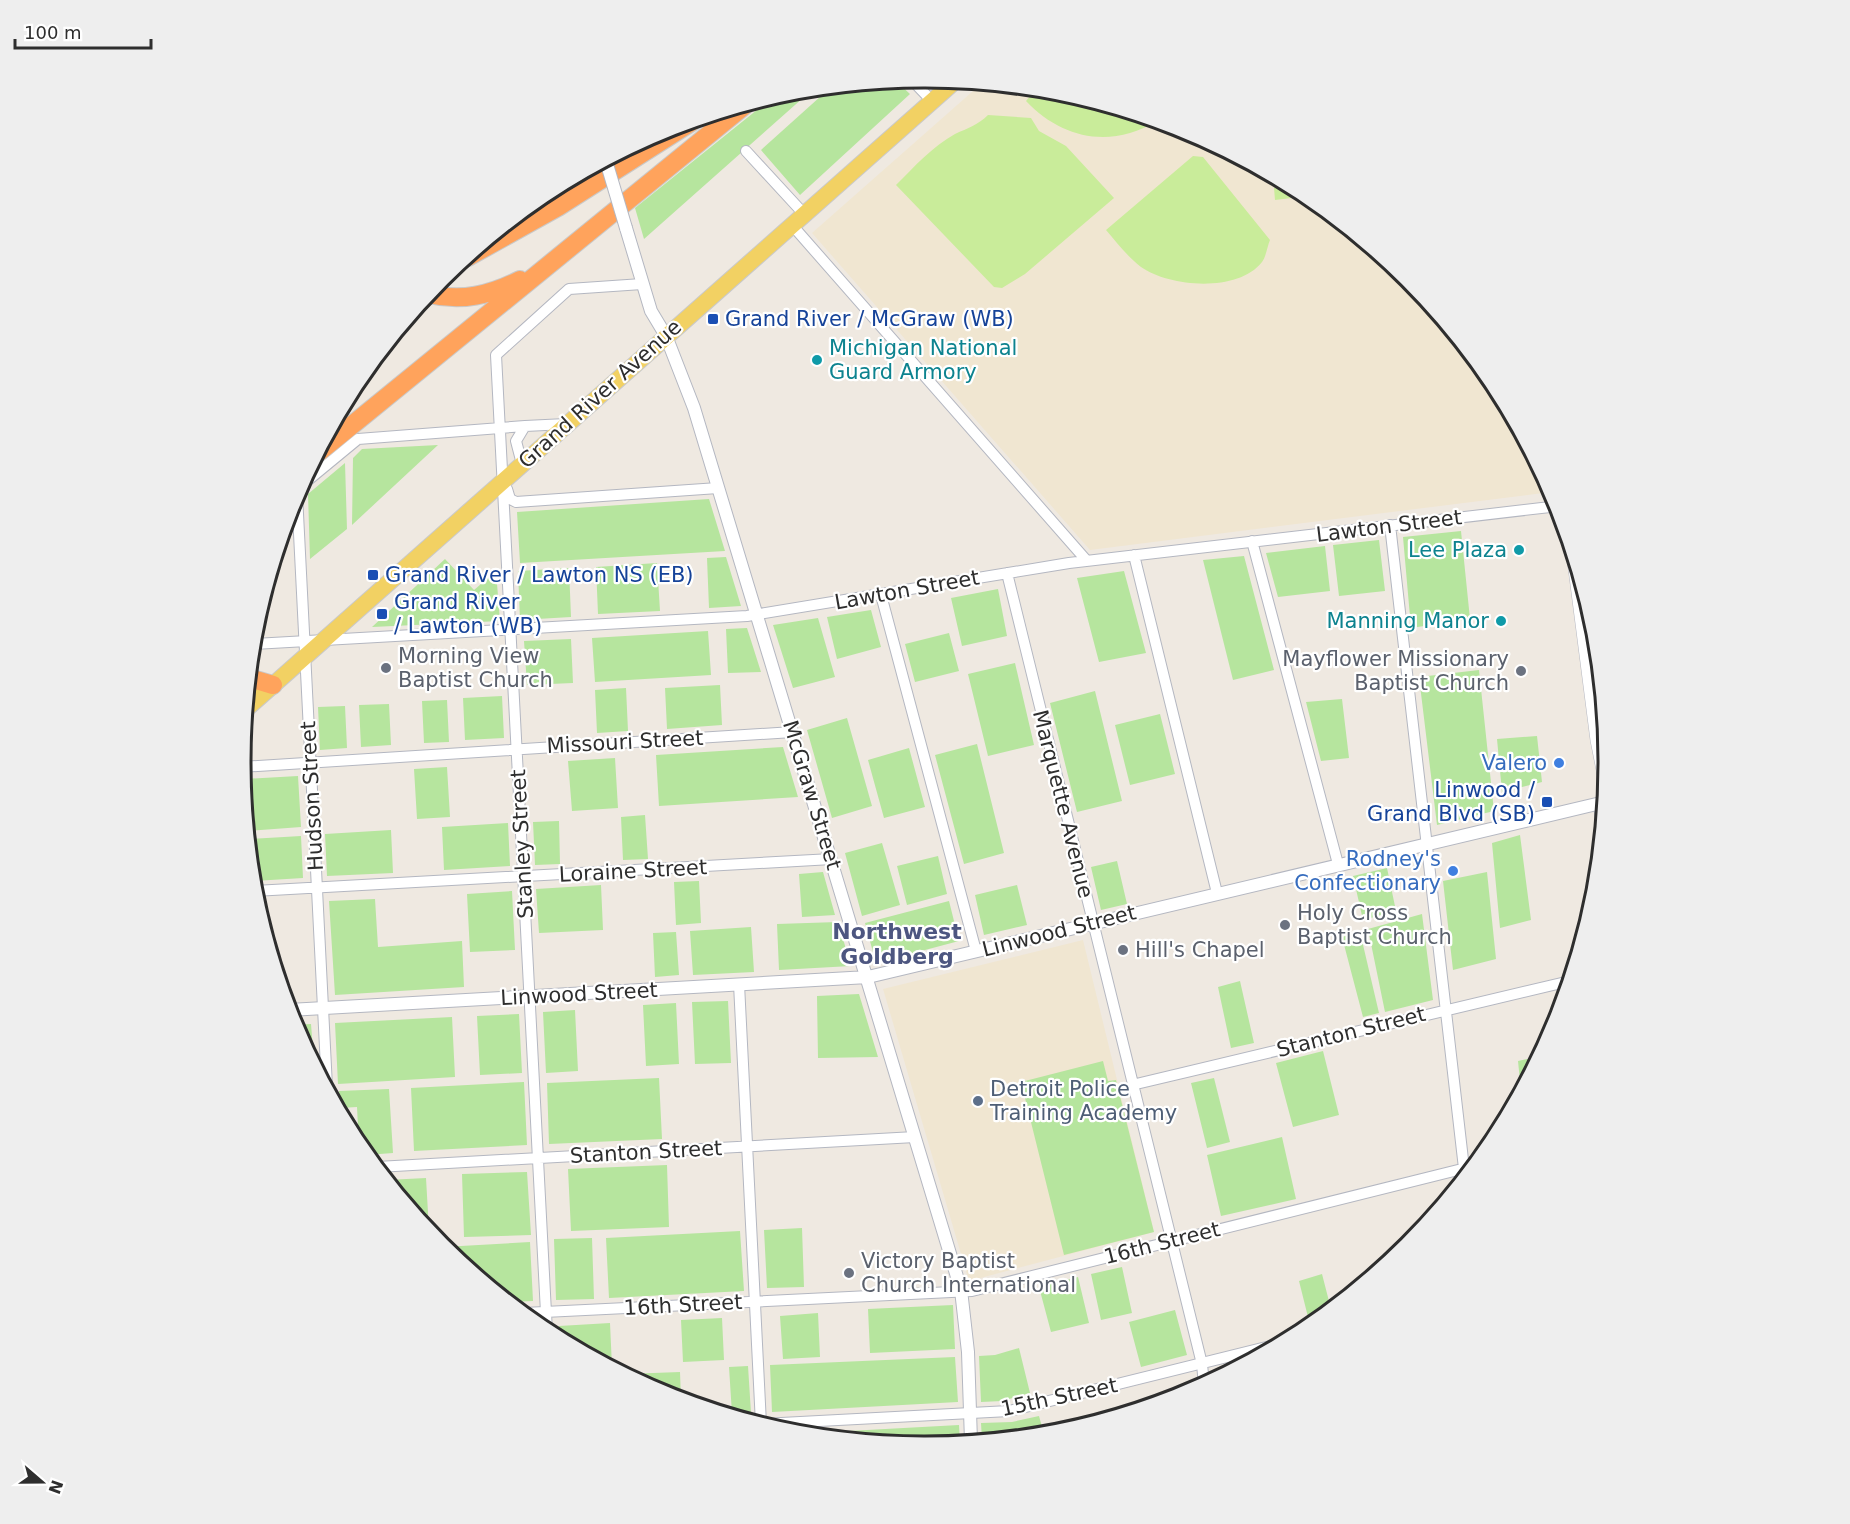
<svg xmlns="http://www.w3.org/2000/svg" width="1850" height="1524" font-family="'DejaVu Sans',sans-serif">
  <rect width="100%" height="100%" fill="#efe9e1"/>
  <!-- education -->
  <path fill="#f0e6d1" d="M981,84L1059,91L1187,130L1305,193L1409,279L1494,382L1551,492L1090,550L812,233Z
    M1083,940L1154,1232L969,1281L883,989Z"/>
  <!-- green -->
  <path fill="#b6e59e" d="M896,81L910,94L800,195L761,150L831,87Z
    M813,89L644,239L635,208L773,97Z
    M438,445L352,525L353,458L362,449Z
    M345,463L347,529L310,559L308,494Z
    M709,499L725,551L520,563L517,512Z
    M1461,531L1470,619L1411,628L1403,537Z
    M1379,540L1385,591L1339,596L1333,545Z
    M1325,546L1330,591L1278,597L1266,553Z
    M1244,556L1274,670L1233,680L1203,560Z
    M726,557L741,606L709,608L707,558Z
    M445,559L474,590L496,571L500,621L372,627Z
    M657,563L660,611L598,614L596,567Z
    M569,568L571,617L520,620L518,571Z
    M1124,571L1146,653L1099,662L1077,578Z
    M998,589L1007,636L962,646L951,598Z
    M1584,589L1596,629L1608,752L1605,749Z
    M871,610L881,647L837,659L827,617Z
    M818,618L835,677L793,688L773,625Z
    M747,628L761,672L728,673L726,629Z
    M708,631L711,675L595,682L592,638Z
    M949,633L959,671L915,682L905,644Z
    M571,639L573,683L527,685L524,641Z
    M1015,663L1034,745L988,756L968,674Z
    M1479,670L1494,811L1437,825L1419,677Z
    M720,685L722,725L667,729L665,688Z
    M626,688L628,731L597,733L595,690Z
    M1095,691L1122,801L1077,812L1050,703Z
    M502,696L504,738L465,740L463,698Z
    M1342,699L1349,758L1321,761L1306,702Z
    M447,700L449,742L424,743L422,701Z
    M389,704L391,745L361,747L359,705Z
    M345,706L347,748L320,750L318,707Z
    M1160,714L1175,774L1130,785L1115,725Z
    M847,718L872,806L832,818L807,730Z
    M1537,736L1542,782L1502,792L1497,739Z
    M977,744L1004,853L964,864L935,755Z
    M783,747L798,797L659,806L656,755Z
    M909,748L925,807L884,818L868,760Z
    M615,758L618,808L572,811L568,761Z
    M447,767L450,817L417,819L414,769Z
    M298,776L301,827L248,831L244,779Z
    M645,815L648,859L623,860L621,817Z
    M559,821L560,864L535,865L533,822Z
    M508,823L510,866L444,870L442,827Z
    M391,830L393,873L327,876L325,834Z
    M1520,835L1531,920L1500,928L1492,843Z
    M301,836L303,878L253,881L249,839Z
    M882,843L900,905L862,916L845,853Z
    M938,856L947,894L907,905L897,866Z
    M1117,861L1127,904L1101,910L1091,867Z
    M1387,868L1396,911L1363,920L1353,876Z
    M823,872L835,915L802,917L799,874Z
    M1487,872L1496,959L1453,970L1443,881Z
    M699,881L701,923L676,925L674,882Z
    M601,885L603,930L539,933L536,889Z
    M1017,885L1027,925L984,935L975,895Z
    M512,891L515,950L470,952L467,894Z
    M375,899L378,947L462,941L464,987L335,995L329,901Z
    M949,901L959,941L876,963L865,923Z
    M1422,914L1433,1000L1385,1012L1368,929Z
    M838,922L851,966L779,970L777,924Z
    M751,927L754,972L693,975L690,931Z
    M676,932L679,975L655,977L653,933Z
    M1360,932L1379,1013L1363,1017L1342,937Z
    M1240,981L1254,1043L1231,1048L1218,987Z
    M859,994L878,1057L818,1058L817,996Z
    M728,1001L731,1063L695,1064L692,1002Z
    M676,1003L679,1064L646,1066L643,1005Z
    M575,1010L578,1071L546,1073L543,1012Z
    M519,1014L522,1073L480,1075L477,1016Z
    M452,1017L455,1077L338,1084L335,1023Z
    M311,1024L314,1062L294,1025Z
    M1323,1051L1339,1115L1293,1127L1276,1063Z
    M1540,1056L1521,1091L1518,1061Z
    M1103,1061L1108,1081L1116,1080L1154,1232L1064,1255L1021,1082Z
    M659,1078L662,1139L549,1144L547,1083Z
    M1214,1078L1230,1142L1207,1148L1191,1083Z
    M524,1082L527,1145L414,1151L411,1088Z
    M389,1089L393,1153L367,1155L359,1146L357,1107L340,1108L339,1091Z
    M1282,1137L1296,1199L1221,1216L1207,1155Z
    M667,1165L669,1227L571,1231L568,1169Z
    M527,1172L531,1235L464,1237L462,1174Z
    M426,1178L429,1230L387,1180Z
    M802,1228L804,1287L767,1288L764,1230Z
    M740,1231L744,1291L609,1298L606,1238Z
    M592,1238L594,1299L556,1300L554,1239Z
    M530,1242L533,1301L510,1302L443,1247Z
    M1122,1267L1132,1313L1101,1320L1091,1274Z
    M1322,1274L1331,1309L1310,1325L1299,1281Z
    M1078,1277L1089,1323L1051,1332L1039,1287Z
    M953,1305L955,1349L870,1353L868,1309Z
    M1175,1310L1187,1355L1141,1367L1129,1322Z
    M818,1313L820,1357L783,1359L780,1316Z
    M722,1318L724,1360L683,1362L681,1320Z
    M610,1323L612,1367L560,1338L559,1326Z
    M1019,1348L1030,1393L1002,1401L981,1402L979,1356L995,1355Z
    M955,1357L958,1402L772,1412L770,1365Z
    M748,1366L751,1413L732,1414L729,1367Z
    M680,1372L681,1399L663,1394L626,1374Z
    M1039,1416L1044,1434L982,1440L981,1423L1012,1422Z
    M959,1425L960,1443L925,1446L830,1437V1432Z"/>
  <!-- pitch -->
  <path fill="#c9ec9a" d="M1036,89L1059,91L1157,121C1111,149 1062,139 1026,101Z
    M988,115L1031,118L1039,131L1066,146L1114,198L1025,274L1002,288L994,287L896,185C914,167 933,146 955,134C968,128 978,125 988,115Z
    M1193,156L1203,157L1270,240C1267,247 1266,257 1262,262C1238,293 1169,287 1141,267C1128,257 1117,243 1106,230Z
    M1292,186L1308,196L1275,200L1274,188Z"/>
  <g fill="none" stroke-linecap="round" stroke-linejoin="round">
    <defs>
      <path id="minor" d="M911,79L932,101
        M746,151L804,214
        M792,225L1087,561
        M522,464L516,441L525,426L566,424
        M301,486L358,439L525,426
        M507,489L510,499L516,502L718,488
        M297,494L327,1087
        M1390,525L1465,1177
        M1252,541L1338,864
        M1134,555L1217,893
        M1007,573L1202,1364L1204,1385
        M881,595L976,951
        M253,644L747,616L1069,563L1559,506
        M242,767L793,732
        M1599,803L1602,833
        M254,891L832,859
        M739,984L761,1424
        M1132,1085L1570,981
        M377,1167L915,1137
        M524,1313L972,1291L1474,1166
        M547,1332L496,355L569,289L642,284
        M762,1424L1009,1411L1279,1344"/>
      <path id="tertiary" d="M626,228L651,311L666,336L694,408L961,1290L968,1352L971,1441
        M289,1010L868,977L1605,802"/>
      <path id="secondary" d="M1575,561L1598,740L1607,785"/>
      <path id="primary" d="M246,709L955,81"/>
      <path id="motorway" d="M468,257L558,207L693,121
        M429,294C462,302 490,295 520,280
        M319,452L745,105
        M249,678L273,685"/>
    </defs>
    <!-- minor casing -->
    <use href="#minor" stroke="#b4b7c1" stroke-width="12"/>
    <!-- tertiary casing -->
    <use href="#tertiary" stroke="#b4b7c1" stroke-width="14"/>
    <!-- secondary casing -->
    <use href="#secondary" stroke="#b4b7c1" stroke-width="16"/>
    <!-- primary casing -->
    <use href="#primary" stroke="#c9c9c9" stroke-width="18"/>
    <!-- motorway casing -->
    <use href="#motorway" stroke="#c9c9c9" stroke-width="20"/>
    <!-- minor -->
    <use href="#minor" stroke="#fff" stroke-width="10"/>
    <!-- tertiary -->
    <use href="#tertiary" stroke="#fff" stroke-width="12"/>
    <!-- secondary -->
    <use href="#secondary" stroke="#fff" stroke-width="15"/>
    <!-- primary -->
    <use href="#primary" stroke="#f2d163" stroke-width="16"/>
    <!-- motorway -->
    <use href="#motorway" stroke="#ffa35c" stroke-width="18"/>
    <defs>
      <path id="tertiary-bridge" d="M606,161L626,228"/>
    </defs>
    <!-- tertiary-bridge casing -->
    <use href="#tertiary-bridge" stroke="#b4b7c1" stroke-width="14" stroke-linecap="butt"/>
    <!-- tertiary-bridge -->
    <use href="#tertiary-bridge" stroke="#fff" stroke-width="12"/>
  </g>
  <!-- markers -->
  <g fill="#1a4fb4" stroke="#fff" stroke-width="2">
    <rect x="707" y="313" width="12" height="12" rx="3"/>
    <rect x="367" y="569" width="12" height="12" rx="3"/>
    <rect x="376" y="608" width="12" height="12" rx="3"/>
    <rect x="1541" y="796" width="12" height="12" rx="3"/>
  </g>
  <g fill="#0f9aa8" stroke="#fff" stroke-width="2">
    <circle cx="817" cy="360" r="6"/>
    <circle cx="1519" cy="550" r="6"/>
    <circle cx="1501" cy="621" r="6"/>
  </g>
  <g fill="#6b7280" stroke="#fff" stroke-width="2">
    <circle cx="386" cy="668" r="6"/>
    <circle cx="1521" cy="671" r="6"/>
    <circle cx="1285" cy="925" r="6"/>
    <circle cx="1123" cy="950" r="6"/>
    <circle cx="849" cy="1273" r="6"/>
  </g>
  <g fill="#3f7fe0" stroke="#fff" stroke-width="2">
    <circle cx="1559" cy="763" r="6"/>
    <circle cx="1453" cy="871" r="6"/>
  </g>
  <circle fill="#5c6f8a" stroke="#fff" stroke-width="2" cx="978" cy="1101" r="6"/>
  <g text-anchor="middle" stroke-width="4.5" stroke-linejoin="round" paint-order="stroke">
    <!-- transit labels -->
    <g font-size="21" fill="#164399" stroke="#fff" text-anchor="start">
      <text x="725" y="326">Grand River / McGraw (WB)</text>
      <text x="385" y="582">Grand River / Lawton NS (EB)</text>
      <text x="394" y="609">Grand River<tspan x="394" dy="24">/ Lawton (WB)</tspan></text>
      <text x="1535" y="797" text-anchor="end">Linwood /<tspan x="1535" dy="24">Grand Blvd (SB)</tspan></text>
    </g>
    <!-- culture labels -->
    <g font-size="21" fill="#0d838f" stroke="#fff" text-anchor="end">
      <text x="829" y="355" text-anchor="start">Michigan National<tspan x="829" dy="24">Guard Armory</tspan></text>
      <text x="1507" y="557">Lee Plaza</text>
      <text x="1489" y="628">Manning Manor</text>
    </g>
    <!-- street labels -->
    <g font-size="21" fill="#2e2e2e" stroke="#fff">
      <text transform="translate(600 394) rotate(-42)" y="7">Grand River Avenue</text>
      <text transform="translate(1389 526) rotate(-7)" y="7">Lawton Street</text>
      <text transform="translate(907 590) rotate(-10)" y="7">Lawton Street</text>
      <text transform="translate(625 742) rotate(-3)" y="7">Missouri Street</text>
      <text transform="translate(812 795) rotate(73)" y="7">McGraw Street</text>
      <text transform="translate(312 796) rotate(-93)" y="7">Hudson Street</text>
      <text transform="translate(1063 804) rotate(76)" y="7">Marquette Avenue</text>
      <text transform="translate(522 844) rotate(-93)" y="7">Stanley Street</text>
      <text transform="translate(633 871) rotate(-3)" y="7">Loraine Street</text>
      <text transform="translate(1059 931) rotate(-14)" y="7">Linwood Street</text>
      <text transform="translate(579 994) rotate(-3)" y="7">Linwood Street</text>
      <text transform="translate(1351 1032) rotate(-14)" y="7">Stanton Street</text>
      <text transform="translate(646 1152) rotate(-3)" y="7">Stanton Street</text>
      <text transform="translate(1162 1243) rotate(-14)" y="7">16th Street</text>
      <text transform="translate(683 1305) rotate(-3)" y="7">16th Street</text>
      <text transform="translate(1059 1397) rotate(-12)" y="7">15th Street</text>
    </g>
    <!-- worship labels -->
    <g font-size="21" fill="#5b616d" stroke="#fff" text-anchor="start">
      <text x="398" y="663">Morning View<tspan x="398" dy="24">Baptist Church</tspan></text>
      <text x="1509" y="666" text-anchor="end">Mayflower Missionary<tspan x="1509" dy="24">Baptist Church</tspan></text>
      <text x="1297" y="920">Holy Cross<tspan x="1297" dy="24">Baptist Church</tspan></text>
      <text x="1135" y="957">Hill's Chapel</text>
      <text x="861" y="1268">Victory Baptist<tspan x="861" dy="24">Church International</tspan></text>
    </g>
    <!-- shop labels -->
    <g font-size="21" fill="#366cbe" stroke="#fff" text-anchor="end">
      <text x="1547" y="770">Valero</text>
      <text x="1441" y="866">Rodney's<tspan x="1441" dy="24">Confectionary</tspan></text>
    </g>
    <!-- service labels -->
    <g font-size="21" fill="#4e5e75" stroke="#fff" text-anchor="start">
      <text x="990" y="1096">Detroit Police<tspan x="990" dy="24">Training Academy</tspan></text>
    </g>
    <!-- neighbourhood labels -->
    <g font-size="22" font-weight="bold" fill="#4d5680" stroke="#fff">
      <text x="897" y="939">Northwest<tspan x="897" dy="25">Goldberg</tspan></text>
    </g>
  </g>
  <!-- crop -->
  <path d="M0 0H1850V1524H0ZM924 88H925A673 673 0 0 1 1598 761V763A673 673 0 0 1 925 1436H924A673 673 0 0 1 251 763V761A673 673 0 0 1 924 88Z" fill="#eee" fill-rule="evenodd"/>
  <path fill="none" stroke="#2e2e2e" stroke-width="3" d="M924 88H925A673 673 0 0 1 1598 761V763A673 673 0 0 1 925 1436H924A673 673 0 0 1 251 763V761A673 673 0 0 1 924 88Z"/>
  <!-- north arrow -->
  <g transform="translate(42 1482) rotate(110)" stroke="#ffffff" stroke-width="4.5" paint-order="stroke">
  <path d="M0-4.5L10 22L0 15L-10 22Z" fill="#2e2e2e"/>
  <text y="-9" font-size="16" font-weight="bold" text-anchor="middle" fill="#2e2e2e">N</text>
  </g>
  <!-- scale -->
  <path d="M15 39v9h136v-9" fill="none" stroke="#2e2e2e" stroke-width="3"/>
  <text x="24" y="39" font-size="18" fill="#2e2e2e" stroke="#ffffff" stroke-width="4.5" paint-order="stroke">100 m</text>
</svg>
